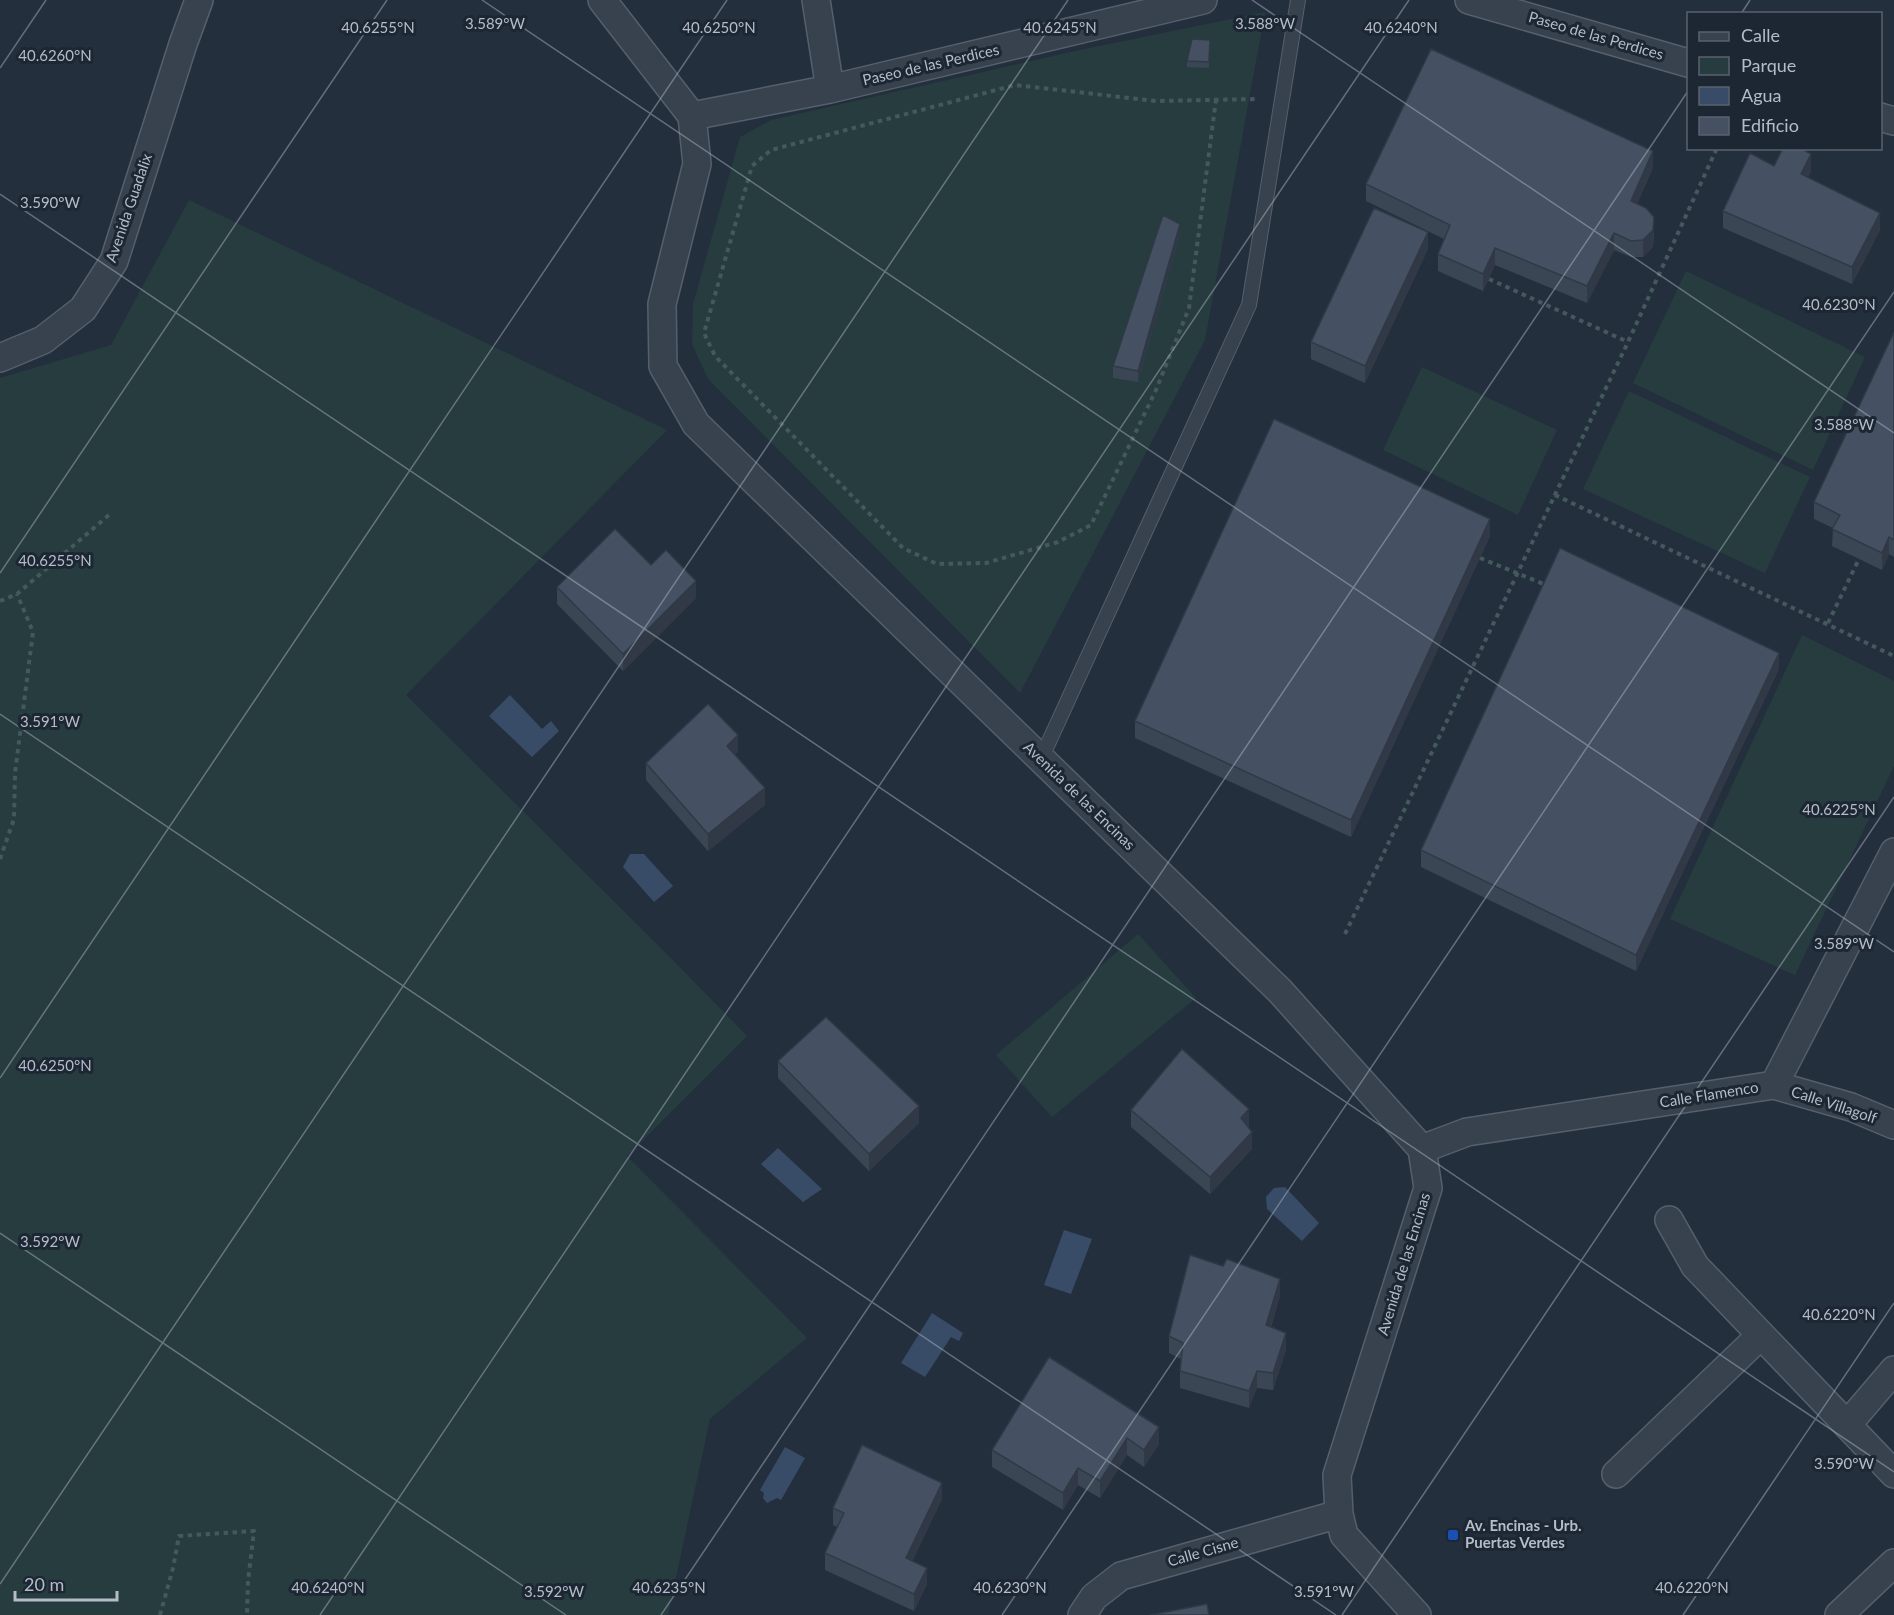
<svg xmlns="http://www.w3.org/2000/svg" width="1894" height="1615" font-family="Lato,sans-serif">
  <rect width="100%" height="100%" fill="#242f3e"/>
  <!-- green -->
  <path fill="#263c3f" d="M1265,12L1205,340L1020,693L708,379L692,344L693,304L740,137L771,120L1075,51Z
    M189,200L667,430L406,695L670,957L747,1036L627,1156L807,1338L710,1419L668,1615H0V378L111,345Z
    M1686,271L1865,357L1813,470L1633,383Z
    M1422,367L1557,430L1518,515L1383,450Z
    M1629,391L1810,477L1765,573L1583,489Z
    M1802,635L1894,681V766L1795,975L1670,919Z
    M1138,934L1196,998L1052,1117L996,1055Z"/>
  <!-- water -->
  <path fill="#394c67" d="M510,695L542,729L551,721L559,731L532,757L489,716Z
    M630,854H644L673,886L654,902L623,867Z
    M778,1148L822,1189L803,1202L761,1164Z
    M1285,1187L1319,1223L1302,1241L1267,1209L1266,1197L1274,1188Z
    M1064,1230L1092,1239L1071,1294L1044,1285Z
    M932,1313L963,1333L959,1341L951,1337L925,1377L901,1363Z
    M785,1447L805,1458L781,1500L777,1498L767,1503L763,1498L764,1493L760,1490Z"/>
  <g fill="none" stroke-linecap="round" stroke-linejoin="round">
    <defs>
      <path id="lane" d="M1041,759L1249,305L1298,0"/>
      <path id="street" d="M602,0L692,116L697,164L662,304L663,366L696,424L1280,991L1422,1149L1428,1188L1337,1475L1339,1514L1344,1535L1417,1615
        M816,0L830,89
        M1469,0L1688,63
        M692,116L830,89L1203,0
        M1880,117L1894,121
        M0,358L43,340L83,309L114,261L183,44L199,0
        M1774,1085L1894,852
        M1422,1149L1467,1132L1774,1085L1851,1107L1894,1125
        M1669,1220L1695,1266L1894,1474
        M1847,1425L1894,1370
        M1616,1474L1761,1335
        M1082,1615L1094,1597L1121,1576L1339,1514
        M1839,1615L1894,1563"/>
    </defs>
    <!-- lane casing -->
    <use href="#lane" stroke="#565f6c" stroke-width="16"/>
    <!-- street casing -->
    <use href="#street" stroke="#565f6c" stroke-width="30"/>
    <!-- path -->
    <path stroke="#44595c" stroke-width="4" stroke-dasharray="4.5 4.5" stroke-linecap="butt" d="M1216,99L1189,308L1156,390L1091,525L1058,542L986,563L937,564L903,548L715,356L704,333L752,166L771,150L1015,85L1156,101L1258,99
      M1489,279L1628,342
      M1555,495L1894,656
      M1480,558L1546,585
      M0,601L17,594L109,515
      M1828,623L1858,561
      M0,859L14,819L15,773L33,632L17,594
      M1345,934L1628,342L1717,148
      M160,1615L173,1568L179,1536L254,1531L248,1581L247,1615"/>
    <!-- lane -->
    <use href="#lane" stroke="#38414e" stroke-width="14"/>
    <!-- street -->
    <use href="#street" stroke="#38414e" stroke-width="27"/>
  </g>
  <!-- wall -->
  <path fill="#3b4654" d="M1210,40L1209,68L1187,67V61Z
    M1774,166L1811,171L1808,177L1880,230L1852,284L1723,228V211Z
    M1653,168L1637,204L1654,234L1653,247L1643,257H1631L1614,250L1587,303L1495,265L1483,291L1438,271V254L1444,239L1366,201V184Z
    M1180,235L1138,382L1113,378V366Z
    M1428,249L1365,383L1311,359V342Z
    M1894,332V557L1889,554L1882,570L1832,546L1833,528L1814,519V502Z
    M1490,536L1351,837L1135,738V721Z
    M651,565L696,598L623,671L557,604V587Z
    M1779,669L1636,971L1421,867V850Z
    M738,752L735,754L765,805L708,851L646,780V763Z
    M778,1061L919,1123L869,1171L778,1078Z
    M1131,1110L1249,1126L1248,1128L1252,1149L1210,1194L1131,1127Z
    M1280,1296L1271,1327L1286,1350L1273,1390L1257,1388L1249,1408L1180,1388V1371L1181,1359L1169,1353V1336Z
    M1049,1357L1159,1444L1144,1467L1127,1455L1100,1498L1078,1485L1063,1510L992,1467V1450Z
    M942,1499L912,1561L927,1584L914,1611L825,1570V1553L837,1527L833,1525V1508Z"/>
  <!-- shaded-wall -->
  <path fill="#303945" d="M1653,151V168L1631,218V201Z
    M1811,154V171L1801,191V174Z
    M1880,213V230L1852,284V267Z
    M1654,217L1653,247L1643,257V240Z
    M1180,224V235L1138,382V371Z
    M1428,232V249L1365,383V366Z
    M1614,233V250L1587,303V286Z
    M1495,248V265L1483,291V274Z
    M1490,519V536L1351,837V820Z
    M1889,537V554L1882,570V553Z
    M696,581V598L623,671V654Z
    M1779,653V669L1636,971V955Z
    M738,735V752L727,762V746Z
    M765,788V805L708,851V834Z
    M919,1106V1123L869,1171V1154Z
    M1249,1109V1126L1241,1135V1118Z
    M1252,1132V1149L1210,1194V1177Z
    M1280,1279V1296L1266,1342V1325Z
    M1286,1333V1350L1273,1390V1373Z
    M1257,1371V1388L1249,1408V1391Z
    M1159,1427V1444L1144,1467V1450Z
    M1127,1438V1455L1100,1498V1481Z
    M1078,1468V1485L1063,1510V1493Z
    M942,1483V1499L906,1575V1558Z
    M927,1568V1584L914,1611V1594Z"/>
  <!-- building -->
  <path fill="#455162" stroke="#303945" stroke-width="1.5" d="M1192,39L1210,40L1209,62L1187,61Z
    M1431,49L1653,151L1631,201L1646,208L1654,217L1653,230L1643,240L1631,241L1614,233L1587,286L1495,248L1483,274L1438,254L1450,225L1366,184Z
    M1783,148H1800L1811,154L1801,174L1880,213L1852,267L1723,211L1750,153L1774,166Z
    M1374,208L1428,232L1365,366L1311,342Z
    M1163,215L1180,224L1138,371L1113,366Z
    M1894,332V540L1889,537L1882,553L1832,529L1840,515L1814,502Z
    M1274,419L1490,519L1351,820L1135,721Z
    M615,529L651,565L666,550L696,581L623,654L557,587Z
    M1560,548L1779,653L1636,955L1421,850Z
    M708,704L738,735L727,746L765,788L708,834L646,763Z
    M826,1017L919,1106L869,1154L778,1061Z
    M1182,1049L1249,1109L1241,1118L1252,1132L1210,1177L1131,1110Z
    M1190,1255L1223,1266L1227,1259L1280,1279L1266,1325L1286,1333L1273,1373L1257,1371L1249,1391L1180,1371L1183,1343L1169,1336Z
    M1049,1357L1159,1427L1144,1450L1127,1438L1100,1481L1078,1468L1063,1493L992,1450Z
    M862,1445L942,1483L906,1558L927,1568L914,1594L825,1553L844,1513L833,1508Z
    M1207,1604L1209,1615H1150Z"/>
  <!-- ticks -->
  <path fill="none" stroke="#b4bcc9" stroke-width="1.5" stroke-opacity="0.45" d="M482,0L1894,952M1252,0L1894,433M1741,14L1750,0M0,68L46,0M0,194L1894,1472M0,573L387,0M0,714L1336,1615M0,1078L727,0M0,1233L566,1615M0,1584L1068,0M320,1615L1409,0M661,1615L1688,91M1002,1615L1894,292M1342,1615L1894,797M1683,1615L1894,1303"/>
  <!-- markers -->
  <rect fill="#1a4fb4" stroke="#1d2633" stroke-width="2" x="1447" y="1529" width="12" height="12" rx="3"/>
  <g text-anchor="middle" stroke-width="6" stroke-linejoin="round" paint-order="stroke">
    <!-- street labels -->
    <g font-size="15" fill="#b4bcc9" stroke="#1d2633">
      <text transform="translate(1596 36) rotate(16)" y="5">Paseo de las Perdices</text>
      <text transform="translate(931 65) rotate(-13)" y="5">Paseo de las Perdices</text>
      <text transform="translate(129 208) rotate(-71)" y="5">Avenida Guadalix</text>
      <text transform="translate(1079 796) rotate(44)" y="5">Avenida de las Encinas</text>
      <text transform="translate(1709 1095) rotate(-9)" y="5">Calle Flamenco</text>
      <text transform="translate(1834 1105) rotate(18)" y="5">Calle Villagolf</text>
      <text transform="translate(1404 1264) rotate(-73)" y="5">Avenida de las Encinas</text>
      <text transform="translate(1203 1552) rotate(-16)" y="5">Calle Cisne</text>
    </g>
    <!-- poi labels -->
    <g font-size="15" font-weight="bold" fill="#b4bcc9" stroke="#1d2633" text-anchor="start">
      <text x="1465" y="1531">Av. Encinas - Urb.<tspan x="1465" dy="17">Puertas Verdes</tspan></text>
    </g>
  </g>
  <g font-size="15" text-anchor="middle" fill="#b4bcc9" stroke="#1d2633" stroke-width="6" stroke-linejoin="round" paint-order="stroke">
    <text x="1265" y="29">3.588°W</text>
    <text x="495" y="29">3.589°W</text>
    <text x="378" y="33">40.6255°N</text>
    <text x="719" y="33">40.6250°N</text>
    <text x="1060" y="33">40.6245°N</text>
    <text x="1401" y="33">40.6240°N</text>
    <text x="55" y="61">40.6260°N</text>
    <text x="50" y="208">3.590°W</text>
    <text x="1839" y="310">40.6230°N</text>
    <text x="1844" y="430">3.588°W</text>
    <text x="55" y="566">40.6255°N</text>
    <text x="50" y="727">3.591°W</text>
    <text x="1839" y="815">40.6225°N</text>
    <text x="1844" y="949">3.589°W</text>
    <text x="55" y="1071">40.6250°N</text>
    <text x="50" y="1247">3.592°W</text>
    <text x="1839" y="1320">40.6220°N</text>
    <text x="1844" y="1469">3.590°W</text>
    <text x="328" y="1593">40.6240°N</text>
    <text x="669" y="1593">40.6235°N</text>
    <text x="1010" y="1593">40.6230°N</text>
    <text x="1692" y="1593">40.6220°N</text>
    <text x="554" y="1597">3.592°W</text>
    <text x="1324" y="1597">3.591°W</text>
  </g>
  <!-- legend -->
  <rect x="1687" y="12" width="195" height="138" fill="#1d2633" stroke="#59626f" stroke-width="1.5"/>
  <rect x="1699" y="32" width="30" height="9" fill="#38414e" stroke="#59626f" stroke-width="1.5"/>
  <text x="1741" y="42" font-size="18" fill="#b4bcc9">Calle</text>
  <rect x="1699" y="57" width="30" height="18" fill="#263c3f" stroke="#59626f" stroke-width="1.5"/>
  <text x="1741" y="72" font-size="18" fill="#b4bcc9">Parque</text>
  <rect x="1699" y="87" width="30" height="18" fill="#394c67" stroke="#59626f" stroke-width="1.5"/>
  <text x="1741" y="102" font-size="18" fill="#b4bcc9">Agua</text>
  <rect x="1699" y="117" width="30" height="18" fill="#455162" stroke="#59626f" stroke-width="1.5"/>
  <text x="1741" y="132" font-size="18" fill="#b4bcc9">Edificio</text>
  <!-- scale -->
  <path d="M15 1591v9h102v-9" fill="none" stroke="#b4bcc9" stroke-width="3"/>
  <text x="24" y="1591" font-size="18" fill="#b4bcc9" stroke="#1d2633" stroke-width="4.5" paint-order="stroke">20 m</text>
</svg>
